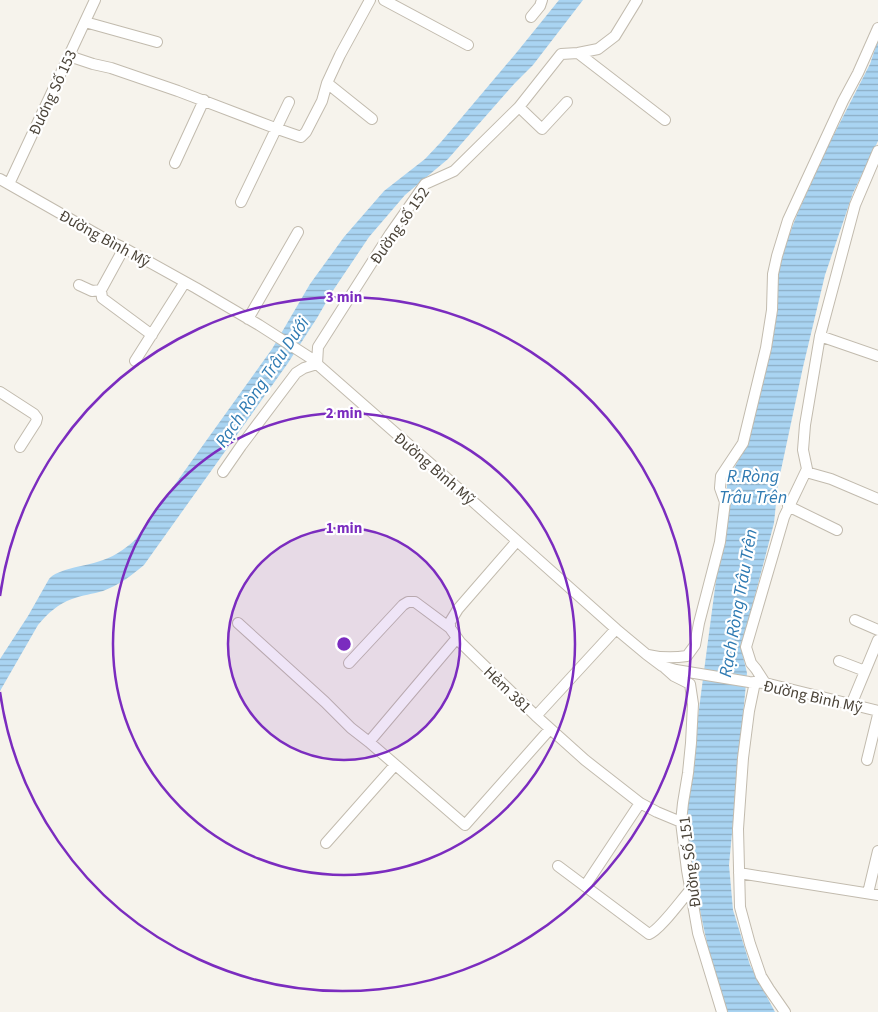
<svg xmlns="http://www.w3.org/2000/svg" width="878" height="1012" font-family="'Source Sans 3',sans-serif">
  <defs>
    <pattern id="water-rules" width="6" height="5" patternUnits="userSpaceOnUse" patternTransform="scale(1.25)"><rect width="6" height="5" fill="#a9d4f2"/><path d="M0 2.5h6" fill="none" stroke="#8caec5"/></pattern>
  </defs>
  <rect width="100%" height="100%" fill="#f6f3ec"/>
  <!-- water -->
  <path fill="url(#water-rules)" d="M559,0H583L533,65L514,84L448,159L405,195L369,237L332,292L317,318L288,363L144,565C131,576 119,585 103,591C93,594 82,595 72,599C58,604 48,613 38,625L0,691V659L28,616L49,579C57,569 85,566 97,562C112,558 124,550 135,540L272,349L310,284L344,237L384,191L425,159L441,142L517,52Z
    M878,40V141L853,193L825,275L803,367L778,484L774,523L744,638L742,652L747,673L729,865L733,910L750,965L775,1012H725C706,948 693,881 685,815L718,565L729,501L727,491V482L739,459L746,439L774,328L779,261L798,212L827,148L870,64Z"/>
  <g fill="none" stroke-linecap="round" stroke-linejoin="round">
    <defs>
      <path id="minor" d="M384,0L468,45
        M531,17L540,6L542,0
        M85,22L157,42
        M578,53L665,120
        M69,56L93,64L111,68L178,91L275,128L301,137L306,132L322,101L327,83L340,55L370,0
        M327,83L372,119
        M519,107L542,129L567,102
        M175,163L204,100
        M0,179L107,240L124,248L196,288L259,325L309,357L432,465L616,629L646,654L662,666L676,670L749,682L765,683L878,711
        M9,184L95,0
        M241,202L289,102
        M79,285L92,291L101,290L124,248
        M101,290L102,298L152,335
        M248,319L298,232
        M820,336L878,356
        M135,361L185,282
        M0,392L34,414L37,418L36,422L20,447
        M223,472L241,446L296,373L304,368L317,364L318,347L390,234L425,184L454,171L519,107L561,54L578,53L598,49L615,36L637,0
        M806,472L831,479L878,499
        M788,506L837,530
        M855,620L878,630
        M238,623L325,702L351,728L369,742L465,825L550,729
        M450,628V622L458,609L517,541
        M649,655C662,658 674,658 687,656L695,645L699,623L720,542L725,502L720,488L721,476L743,443L766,348L772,310L773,274L777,256L788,220L843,101L858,73L878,28
        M839,661L865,671
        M349,663L403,605L408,602H415L450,628L460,642L536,716L585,760L640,803L657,812L681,822
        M665,668L674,676L690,684L693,704L691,743L688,773L683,803L681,822L687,870L698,933L722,1012
        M755,682L749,711L743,758L738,829L740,907L750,944L761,976L769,989L785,1012
        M765,683L756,669L751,663L746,647L784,517L807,469L803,450L805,425L820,336L855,205L878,151
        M851,705L878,640
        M536,716L616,629
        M369,742L457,638
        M867,760L878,715
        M326,843L395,765
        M558,866L649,934C660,930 682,899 691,889
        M739,873L878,895
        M585,886L640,803
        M868,893L878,851"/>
    </defs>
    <!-- minor casing -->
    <use href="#minor" stroke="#c2bbae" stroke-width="12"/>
    <!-- minor -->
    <use href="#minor" stroke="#fff" stroke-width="10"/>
  </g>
  <!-- distance rings -->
  <circle cx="344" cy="644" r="116" fill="#7b2cbf" fill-opacity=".12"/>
  <g fill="none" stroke="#7b2cbf" stroke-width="2.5">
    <circle cx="344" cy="644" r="116"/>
    <circle cx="344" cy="644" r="231"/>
    <path d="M0 596A347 347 0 1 1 0 692"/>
  </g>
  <g text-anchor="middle" stroke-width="4.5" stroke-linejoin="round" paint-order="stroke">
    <!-- street labels -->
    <g font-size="16" fill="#4b4439" stroke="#fff">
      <text transform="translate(52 92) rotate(-65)" y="6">Đương Số 153</text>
      <text transform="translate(399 225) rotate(-55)" y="6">Đường số 152</text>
      <text transform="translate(105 238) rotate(29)" y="6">Đường Bình Mỹ</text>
      <text transform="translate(435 468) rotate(41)" y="6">Đường Bình Mỹ</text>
      <text transform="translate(508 689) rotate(44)" y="6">Hẻm 381</text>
      <text transform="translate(813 696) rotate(13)" y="6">Đường Bình Mỹ</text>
      <text transform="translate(689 862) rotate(-97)" y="6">Đường Số 151</text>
    </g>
    <!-- water labels -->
    <g font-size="18" font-style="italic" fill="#2e7ab2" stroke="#fff">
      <text transform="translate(262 382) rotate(-56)" y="6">Rạch Ròng Trâu Dưới</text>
      <text x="753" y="482">R.Ròng<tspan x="753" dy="21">Trâu Trên</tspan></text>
      <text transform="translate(738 603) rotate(-80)" y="6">Rạch Ròng Trâu Trên</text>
    </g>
  </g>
  <circle cx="344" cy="644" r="8" fill="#7b2cbf" stroke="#fff" stroke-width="2.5"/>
  <g font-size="15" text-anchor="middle" font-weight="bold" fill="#7b2cbf" stroke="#fff" stroke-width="4.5" stroke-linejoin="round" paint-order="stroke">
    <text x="344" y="302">3 min</text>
    <text x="344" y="418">2 min</text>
    <text x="344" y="533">1 min</text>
  </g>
</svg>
